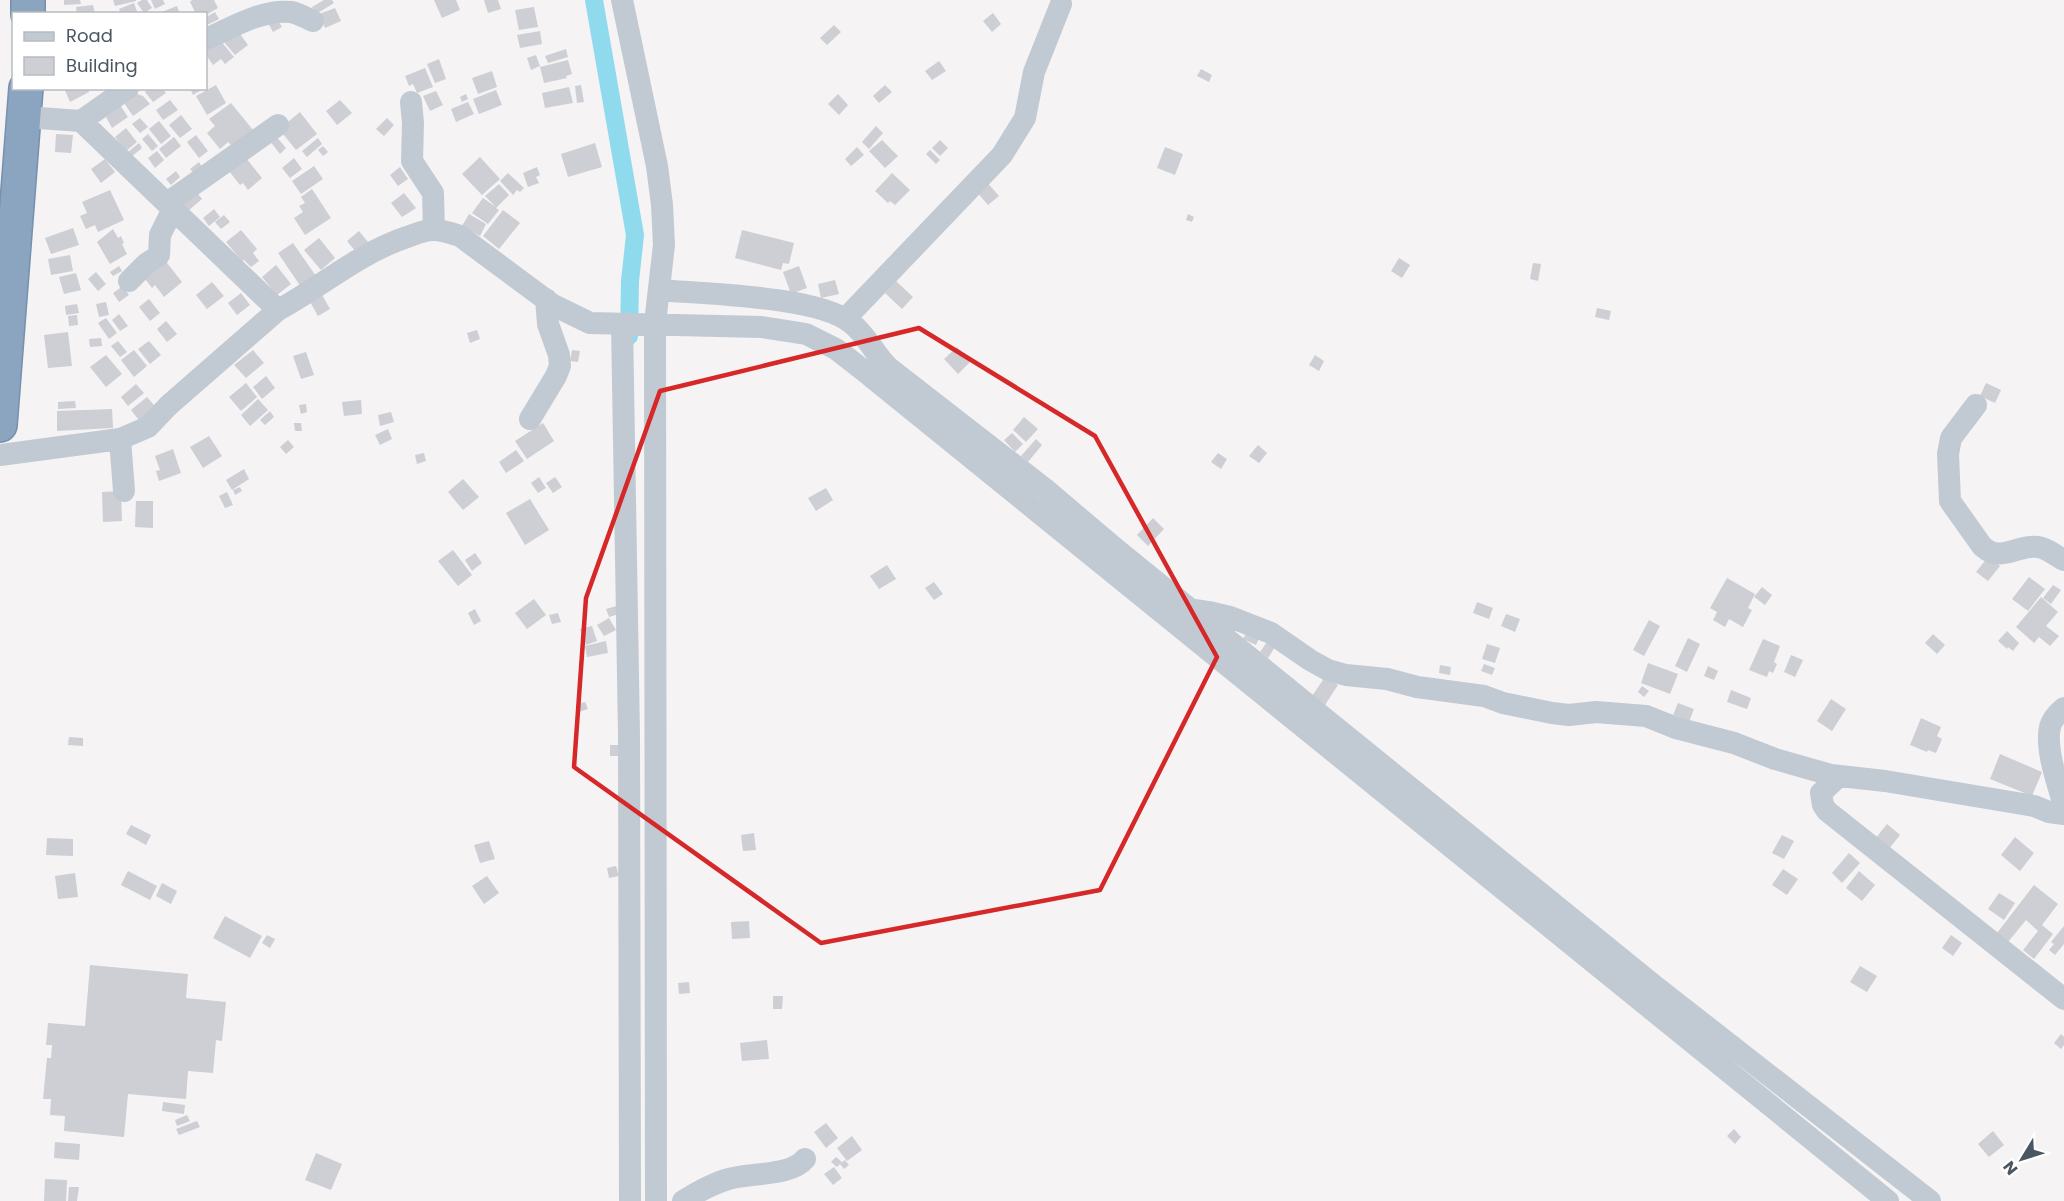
<svg xmlns="http://www.w3.org/2000/svg" width="2064" height="1201" font-family="Poppins,sans-serif">
  <rect width="100%" height="100%" fill="#f5f3f3"/>
  <g fill="none" stroke-linecap="round" stroke-linejoin="round">
    <!-- canal -->
    <path stroke="#90daee" stroke-width="18" d="M594,0L635,235L630,281L629,336"/>
  </g>
  <!-- building -->
  <path fill="#cdcfd5" d="M64,0H80L81,4L64,5Z
    M113,0H136V1L115,6Z
    M142,0H147L152,8L144,13L137,3Z
    M151,0H163L165,4L155,9Z
    M192,0H214L218,8L206,15V14H196L190,2Z
    M324,0H332L334,3L316,14L312,7Z
    M434,0H456L460,10L442,18Z
    M484,0H498L501,9L488,13Z
    M134,3L138,14H121L119,9Z
    M93,5L95,14H77L76,7Z
    M177,6L180,14H159V13Z
    M534,7L538,27L519,30L515,10Z
    M335,8L341,21L325,28L319,14Z
    M215,12L219,19L207,25L206,17Z
    M993,13L1001,24L992,32L983,21Z
    M275,16L282,27L273,32L267,21Z
    M834,25L841,32L827,45L820,38Z
    M238,31L248,45L235,55L224,42Z
    M540,31L542,44L520,48L517,35Z
    M216,35L234,57L225,64L221,59L213,65L206,55V44Z
    M566,49L568,57L548,63L545,56Z
    M536,55L540,66L531,70L527,58Z
    M439,59L446,79L435,83L427,64Z
    M568,60L572,74L566,76L567,78L544,83L540,67Z
    M939,61L946,71L932,80L925,71Z
    M425,68L433,87L417,93L413,84L409,86L405,76Z
    M1201,69L1212,75L1209,82L1197,76Z
    M492,71L497,87L478,94L472,78Z
    M216,85L226,103L207,115L196,96Z
    M581,85L584,102L577,103L575,86Z
    M885,85L892,92L879,103L873,96Z
    M569,87L573,103L545,108L542,93Z
    M64,88H88L89,92L70,102Z
    M150,88H162L166,93L153,102L145,92Z
    M190,88H205L193,95Z
    M496,90L502,105L479,114L473,99Z
    M436,91L443,105L430,111L423,96Z
    M137,94L143,96L150,104L133,116L124,103Z
    M466,94L468,99L462,102L460,97Z
    M838,94L848,105L839,115L828,104Z
    M170,100L178,110L163,120L156,110Z
    M340,100L352,113L337,125L326,111Z
    M468,102L474,114L456,122L451,109Z
    M231,103L253,130L233,147L228,142L220,149L207,133L215,126L209,119Z
    M120,105L128,117L112,128L106,117Z
    M300,112L317,134L296,150L279,129Z
    M181,115L192,129L180,138L169,125Z
    M140,118L148,127L140,133L132,124Z
    M387,118L394,125L384,136L376,129Z
    M159,121L171,136L161,144L149,129Z
    M876,126L883,133L869,149L862,142Z
    M126,128L137,142L126,151L115,137Z
    M56,134L73,135L71,153L55,152Z
    M148,134L158,146L152,151L142,139Z
    M196,135L208,151L199,158L187,142Z
    M275,135L286,148L280,154L269,140Z
    M174,137L181,146L166,158L159,149Z
    M318,138L322,144L307,157L302,151Z
    M882,140L898,156L885,168L869,151Z
    M940,140L948,148L940,156L932,148Z
    M139,143L142,148L131,157L128,152Z
    M595,143L602,167L568,177L561,154Z
    M323,146L328,152L323,156L318,150Z
    M857,147L864,155L851,166L845,159Z
    M1165,147L1183,154L1175,175L1157,168Z
    M930,150L940,160L936,164L926,154Z
    M157,151L164,160L155,168L148,158Z
    M242,153L262,178L248,190L243,183L240,185L225,166Z
    M480,157L500,179L482,195L462,174Z
    M294,158L302,169L290,178L282,168Z
    M105,159L115,172L101,183L91,169Z
    M199,162L202,167L195,174L190,169Z
    M314,166L323,179L301,194L292,181Z
    M400,167L408,179L398,186L390,175Z
    M537,167L540,175L536,177L539,183L528,187L523,173Z
    M176,171L180,177L171,185L166,179Z
    M508,173L524,188L520,192L517,190L513,195L500,181Z
    M892,173L910,190L895,205L890,201L888,203L875,191Z
    M985,180L999,196L988,205L975,190Z
    M499,184L509,195L496,208L499,210L488,224L472,213L483,198L496,207L485,196Z
    M194,189L202,199L188,211L179,200Z
    M312,189L331,218L305,235L294,218L303,212L299,206L305,203L301,197Z
    M110,190L124,220L98,232L95,225L86,229L80,216L87,213L82,202Z
    M404,193L416,208L402,217L391,203Z
    M214,209L220,217L209,226L203,218Z
    M503,210L520,223L499,249L483,236Z
    M469,214L486,224L480,236L462,226Z
    M1188,214L1194,217L1192,222L1186,220Z
    M224,215L230,222L221,229L215,222Z
    M73,228L79,245L51,254L45,238Z
    M113,229L118,238L121,236L124,243L122,244L127,254L110,264L97,242Z
    M241,230L257,249L253,253L259,261L251,267L244,260L242,261L226,242Z
    M742,230L794,243L789,264L783,263L781,270L735,258Z
    M359,231L368,242L356,252L347,241Z
    M319,238L335,258L321,270L304,250Z
    M293,243L316,276L301,287L278,253Z
    M70,255L73,271L51,275L48,259Z
    M163,258L182,282L164,297L155,285L152,288L142,275Z
    M1399,258L1410,265L1402,278L1391,271Z
    M1533,263L1541,264L1538,281L1530,279Z
    M276,265L291,284L277,295L262,277Z
    M119,266L122,271L113,276L110,272Z
    M799,266L807,288L791,294L783,272Z
    M96,272L106,284L98,291L88,279Z
    M76,273L81,290L64,294L59,277Z
    M835,280L839,294L821,298L818,284Z
    M896,281L913,297L902,309L885,293Z
    M212,282L224,296L207,309L196,295Z
    M123,286L129,295L119,302L113,293Z
    M241,293L250,305L237,315L228,303Z
    M321,293L330,309L318,316L309,300Z
    M149,299L160,313L150,321L139,307Z
    M106,302L109,315L99,317L96,304Z
    M77,304L79,313L66,315L65,306Z
    M1597,308L1611,311L1609,320L1595,317Z
    M119,314L128,326L120,331L112,320Z
    M77,315L78,325L69,326L68,316Z
    M106,318L117,333L109,339L98,323Z
    M166,321L177,334L167,342L157,329Z
    M477,330L480,339L470,343L467,333Z
    M68,332L72,366L48,368L44,335Z
    M101,338L102,346L90,347L89,339Z
    M118,341L127,352L120,357L111,346Z
    M149,341L161,355L150,364L138,349Z
    M957,347L971,361L958,374L944,359Z
    M134,350L147,366L134,377L121,360Z
    M253,350L264,363L246,378L234,365Z
    M572,350L580,351L578,362L570,361Z
    M306,352L314,375L301,379L293,356Z
    M106,355L122,374L106,387L90,367Z
    M1315,355L1324,361L1319,371L1309,365Z
    M266,376L275,388L262,399L253,387Z
    M246,383L257,397L241,411L229,397Z
    M1986,383L2001,390L1995,403L1980,396Z
    M136,384L144,393L128,406L121,397Z
    M147,397L159,411L142,424L131,410Z
    M258,399L268,410L250,426L241,415Z
    M361,400L362,414L344,416L342,402Z
    M75,401L76,408L58,409V402Z
    M306,404L307,412L301,414L299,405Z
    M112,409L113,428L57,431V411Z
    M270,411L274,417L265,425L260,420Z
    M391,412L394,422L380,426L378,415Z
    M1024,417L1038,429L1026,442L1013,430Z
    M294,423H301L302,431H295Z
    M543,423L554,441L527,459L515,441Z
    M388,429L392,439L380,445L375,435Z
    M1012,433L1023,444L1015,452L1004,440Z
    M209,436L222,456L203,468L190,447Z
    M1036,439L1042,445L1028,462L1021,456Z
    M288,440L294,447L286,454L280,447Z
    M1258,445L1267,453L1259,463L1249,456Z
    M173,449L181,473L159,481L156,471L160,470L155,456Z
    M516,450L524,461L506,473L499,462Z
    M424,453L426,461L417,464L415,455Z
    M1218,453L1227,459L1221,469L1211,462Z
    M244,469L249,479L232,490L226,480Z
    M539,477L546,488L538,493L531,483Z
    M555,477L562,487L553,493L546,483Z
    M463,479L479,497L463,510L448,492Z
    M240,487L242,491L235,495L233,490Z
    M826,488L833,500L816,511L808,498Z
    M121,491L122,521L103,522L102,492Z
    M227,492L233,505L225,508L219,496Z
    M530,499L549,530L525,545L506,513Z
    M136,501H153V528L135,527Z
    M1153,518L1164,529L1148,546L1137,535Z
    M453,550L472,575L458,586L438,561Z
    M475,553L482,563L472,571L465,560Z
    M1988,557L2000,566L1988,581L1976,572Z
    M887,565L896,579L879,589L870,576Z
    M2029,577L2045,589L2028,611L2012,599Z
    M1727,578L1755,594L1748,608L1752,610L1743,627L1729,619L1725,627L1713,620L1717,612L1710,608Z
    M934,582L943,594L934,600L925,588Z
    M2053,585L2061,590L2051,604L2043,598Z
    M1762,587L1772,595L1765,605L1754,597Z
    M2041,597L2058,612L2046,626L2059,636L2050,646L2039,637L2034,643L2016,627Z
    M534,599L546,615L527,629L515,613Z
    M1477,602L1493,608L1489,619L1473,613Z
    M620,605L622,613L609,617L606,609Z
    M475,609L481,621L474,625L468,613Z
    M558,613L561,622L552,624L549,615Z
    M1506,614L1520,619L1515,632L1501,626Z
    M609,618L616,630L604,636L597,625Z
    M1649,620L1660,626L1644,656L1633,650Z
    M592,626L597,641L586,645L580,629Z
    M1248,629L1261,634L1256,645L1243,639Z
    M2007,631L2019,643L2013,651L2008,647L2007,649L1998,641Z
    M1933,634L1945,645L1937,654L1925,643Z
    M1688,638L1700,644L1687,672L1675,666Z
    M1269,639L1277,644L1268,658L1260,652Z
    M1763,639L1780,646L1774,662L1777,664L1773,673L1769,671L1767,677L1749,670Z
    M606,641L608,653L587,657L585,646Z
    M1487,644L1500,648L1495,663L1482,659Z
    M1791,655L1803,660L1795,677L1784,672Z
    M1648,663L1678,674L1670,694L1641,683Z
    M1484,664L1495,668L1492,675L1481,671Z
    M1440,665L1451,667L1450,675L1439,673Z
    M1708,666L1718,671L1714,680L1704,676Z
    M1325,677L1338,685L1325,705L1312,696Z
    M1642,686L1649,691L1644,697L1638,692Z
    M1731,690L1751,698L1747,709L1727,702Z
    M1831,699L1846,709L1832,731L1817,721Z
    M585,702L588,709L579,712L577,704Z
    M1678,703L1694,709L1689,722L1673,715Z
    M1921,718L1941,727L1937,736L1942,739L1936,753L1928,750L1927,752L1910,745Z
    M69,737L83,738V746L68,745Z
    M610,745H619V756H610Z
    M2000,754L2042,772L2032,796L1990,779Z
    M1887,824L1900,835L1888,850L1875,839Z
    M131,825L151,835L146,845L126,834Z
    M754,833L756,850L743,851L741,835Z
    M1782,835L1794,841L1784,859L1772,853Z
    M2015,837L2034,853L2020,871L2001,855Z
    M47,838L73,839V856L46,855Z
    M489,841L495,859L480,863L474,845Z
    M1849,853L1860,863L1842,883L1832,873Z
    M616,866L619,876L609,878L607,868Z
    M1783,869L1798,879L1787,895L1772,885Z
    M128,871L157,886L150,900L121,885Z
    M1859,871L1875,885L1862,901L1846,888Z
    M75,873L78,897L58,899L55,876Z
    M487,876L499,893L484,904L472,886Z
    M162,883L177,891L171,904L156,896Z
    M2034,885L2058,904L2042,925L2053,934L2034,959L2023,950L2038,931L2026,920L2008,942L1997,933Z
    M1999,893L2015,903L2004,920L1988,909Z
    M225,916L262,936L250,958L213,938Z
    M749,921L750,938L732,939L731,922Z
    M2064,926V944L2055,955L2049,950L2054,944L2051,942Z
    M267,935L275,939L270,948L262,943Z
    M1951,935L1962,943L1953,956L1942,948Z
    M90,965L188,974L186,998L226,1002L222,1041L216,1040L213,1073L188,1071L186,1099L128,1094L124,1137L64,1131L65,1116L50,1115L51,1099H43L47,1058H51L52,1045H46L48,1023L85,1026Z
    M1860,966L1877,976L1867,992L1850,982Z
    M689,982L690,993L679,994L678,983Z
    M773,996H783L782,1009H773Z
    M2061,1034L2064,1037V1045L2061,1049L2054,1043Z
    M767,1040L769,1059L742,1061L740,1043Z
    M163,1102L185,1105L184,1114L162,1111Z
    M187,1115L190,1121L177,1126L175,1120Z
    M197,1121L200,1127L179,1135L176,1129Z
    M826,1123L838,1138L826,1148L814,1132Z
    M1734,1129L1741,1137L1735,1144L1727,1136Z
    M1993,1131L2004,1145L1989,1157L1978,1144Z
    M852,1136L862,1150L847,1161L837,1148Z
    M55,1142L80,1144L79,1160L54,1158Z
    M316,1153L342,1164L331,1190L305,1180Z
    M836,1157L842,1162L837,1167L831,1162Z
    M845,1160L849,1165L844,1169L840,1164Z
    M834,1167L842,1178L833,1185L824,1174Z
    M45,1179L67,1180L66,1201H44Z
    M69,1187H79L77,1201H68Z"/>
  <g fill="none" stroke-linecap="round" stroke-linejoin="round">
    <defs>
      <path id="highway" d="M28,14V0
        M0,425L26,88"/>
    </defs>
    <!-- highway casing -->
    <use href="#highway" stroke="#7690ad" stroke-width="36"/>
    <!-- minor -->
    <path stroke="#c1cad2" stroke-width="22" d="M622,0L657,166L662,205L664,245L655,323L656,1201
      M206,39C231,28 262,9 291,12C298,13 306,18 313,21
      M411,102L413,123L412,161L433,193L434,230
      M25,117L81,121L278,310
      M81,121L128,88
      M167,203L278,125
      M129,281L146,264L159,255L160,235L173,209
      M659,290C704,294 818,296 851,323C867,335 875,355 889,368L1045,489L1117,550L1656,987L1930,1201
      M845,319L1002,155L1025,118L1034,72L1061,4
      M622,324L629,734L630,1201
      M1976,405L1951,438L1948,454L1950,501L1982,546C2001,564 2017,544 2038,547C2047,548 2056,556 2064,560
      M530,419L556,376L560,366L559,355L548,324L546,299
      M120,439L124,491
      M0,455L120,439L148,427L169,405L278,310C321,287 359,253 407,237C416,234 424,230 433,230C443,230 451,233 460,236L553,305L590,323L762,327L806,334L836,349L863,370L1888,1201
      M1196,610L1209,612L1230,617L1271,633L1310,660L1328,670L1346,675L1387,679L1417,687L1484,696L1503,703L1552,713L1569,715L1596,712L1646,716L1676,728L1734,743L1775,759L1831,775L1885,781L2034,806L2049,812L2064,814
      M2064,708C2058,713 2052,719 2050,727C2045,749 2058,784 2064,806
      M1839,776L1821,793L1823,805L1827,811L2064,999
      M683,1201C696,1193 710,1185 725,1180C749,1172 790,1177 805,1159"/>
    <!-- highway -->
    <use href="#highway" stroke="#8ba5c1" stroke-width="33"/>
  </g>
  <!-- marked area -->
  <path fill="none" stroke="#d62828" stroke-width="4.5" stroke-linejoin="round" d="M919,328L1095,436L1217,657L1100,890L821,943L574,767L586,598L660,391Z"/>
  <!-- legend -->
  <rect x="12" y="12" width="195" height="78" fill="#ffffff" stroke="#b7bbc0" stroke-width="1.5"/>
  <rect x="24" y="32" width="30" height="9" fill="#c1cad2" stroke="#b7bbc0" stroke-width="1.5"/>
  <text x="66" y="42" font-size="18" fill="#4a5661">Road</text>
  <rect x="24" y="57" width="30" height="18" fill="#cdcfd5" stroke="#b7bbc0" stroke-width="1.5"/>
  <text x="66" y="72" font-size="18" fill="#4a5661">Building</text>
  <!-- north arrow -->
  <g transform="translate(2022 1159) rotate(232)" stroke="#ffffff" stroke-width="4.5" paint-order="stroke">
  <path d="M0-4.5L10 22L0 15L-10 22Z" fill="#4a5661"/>
  <text y="-9" font-size="16" font-weight="bold" text-anchor="middle" fill="#4a5661">N</text>
  </g>
</svg>
